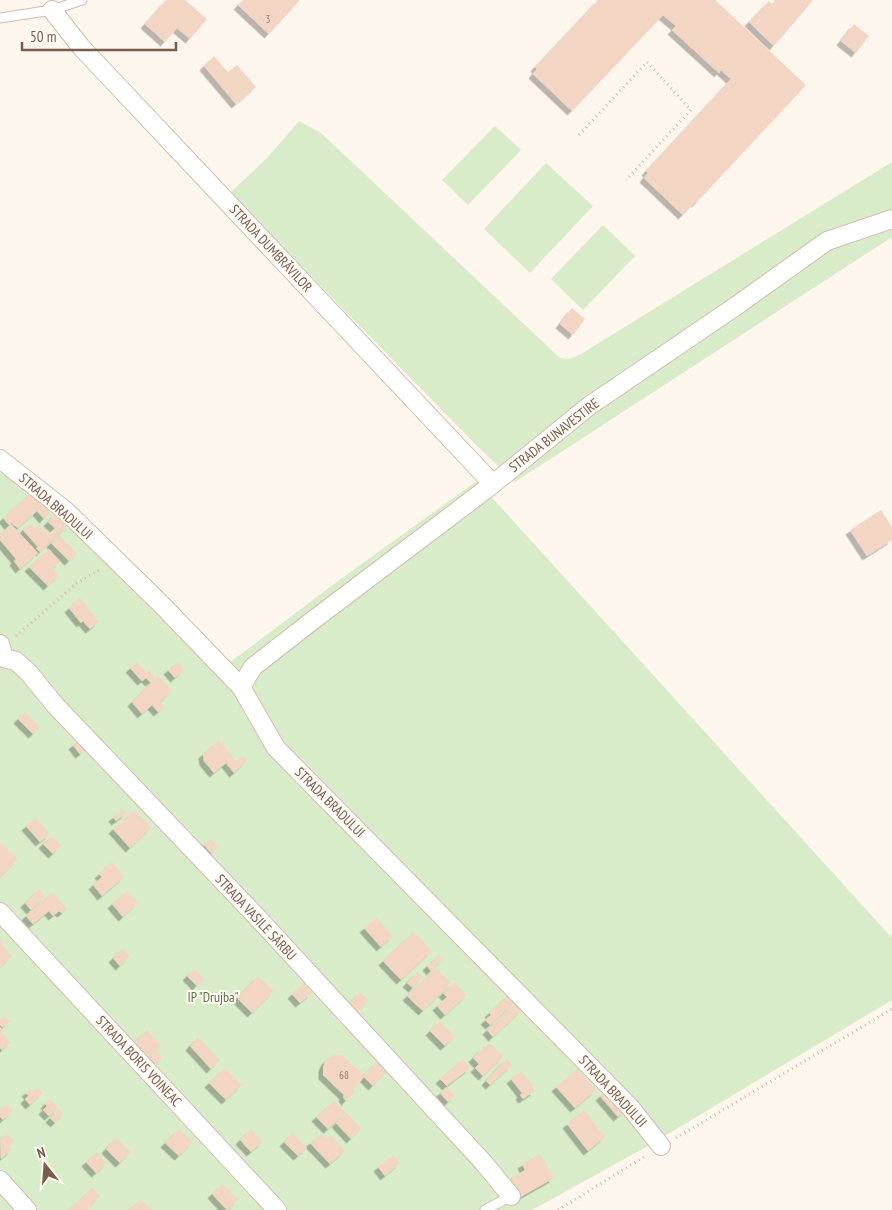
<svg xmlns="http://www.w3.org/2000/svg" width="892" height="1210" font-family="'PT Sans Narrow',sans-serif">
  <defs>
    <filter id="shadow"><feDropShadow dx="-4.5" dy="4.5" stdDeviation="0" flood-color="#0004"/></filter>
  </defs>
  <rect width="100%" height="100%" fill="#fdf6ec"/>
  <!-- green -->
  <path fill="#d8ecc9" d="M299,121L321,133L560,358C569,360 573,358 581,354L892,162V237L515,482L473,442L230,193L267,158Z
    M495,126L521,150L468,205L442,180Z
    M546,163L593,206L530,273L484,229Z
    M603,225L635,256L583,310L551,279Z
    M0,469L74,531L221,678L229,663L342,578L477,481L892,938V1000L648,1146L532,1210H0Z"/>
  <!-- building -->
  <path fill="#f3d5c3" filter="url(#shadow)" d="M166,0H185L207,19L190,39L177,28L165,42L145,24Z
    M243,0H300L269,34L238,5Z
    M598,0H715L806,85L696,203L695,202L683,215L644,178L648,173L646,171L731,79L721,70L719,73L672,30L676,26L663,15L572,111L533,74L537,69L535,67Z
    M774,0H813L774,46L749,22L769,1L772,4L775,1Z
    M854,24L869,36L856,53L841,41Z
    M214,56L228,72L237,65L256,87L236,104L204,66Z
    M572,308L585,319L573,335L560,324Z
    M31,493L52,510L44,519L37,511L18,528L12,524L15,521L9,525L3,518Z
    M881,510L892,527V540L867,556L850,530Z
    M56,513L68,525L40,552L36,548L38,547L23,530L30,523L35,529L39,526L48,535L55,528L48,522Z
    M11,524L38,553L20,569L14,561L16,559L0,540V535Z
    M59,535L77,553L69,561L51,543Z
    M49,549L60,562L53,568L59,575L48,586L29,567Z
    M80,598L99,622L90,629L83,621L81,623L69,608Z
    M137,662L146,672L149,670L155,678L150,682L146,678L142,681L130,668Z
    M178,662L184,670L175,678L168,670Z
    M158,676L172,691L160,702L164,707L158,712L152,705L142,714L132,702Z
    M25,712L40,727L33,734L18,719Z
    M219,740L236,761L242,756L247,761L234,773L226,763L214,773L204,761L203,754Z
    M78,741L85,750L80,754L73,745Z
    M124,809L127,813L116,821L113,817Z
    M135,810L151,828L130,848L113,829Z
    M36,818L50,834L40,842L26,826Z
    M51,836L61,846L53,854L43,844Z
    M211,839L218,847L211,853L204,845Z
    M0,842L18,859L0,878Z
    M112,862L124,877L102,896L93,885L102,877L99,874Z
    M39,889L45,896L31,910L25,903Z
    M127,891L138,903L123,917L112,904Z
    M52,892L67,909L62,913L59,911L53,916L49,911L33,924L26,916Z
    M377,918L393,936L381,947L364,928Z
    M414,932L432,951L401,980L383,961Z
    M0,939L4,943L2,945L12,956L0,968Z
    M123,948L130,956L120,966L113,958Z
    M439,955L443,959L431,971L427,966Z
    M436,968L451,983L423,1011L407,996Z
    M194,969L204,978L197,986L187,976Z
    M417,972L423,977L413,988L407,983Z
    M258,976L274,991L252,1013L237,998Z
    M454,982L467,995L445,1015L437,1006L447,997L443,993Z
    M304,984L312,993L300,1003L292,994Z
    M360,992L369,1001L356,1015L346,1006Z
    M508,995L515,1002L490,1025L485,1020L491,1015L489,1013Z
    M516,1003L522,1010L493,1037L487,1030Z
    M4,1016L10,1021L3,1028L0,1025V1018L1,1019Z
    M440,1021L455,1037L445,1046L430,1031Z
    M0,1027L4,1031L2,1033L11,1042L2,1050L0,1048Z
    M147,1030L161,1045L156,1050L162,1058L154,1066L133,1044Z
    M198,1037L220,1060L211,1069L190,1046Z
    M490,1043L503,1057L483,1076L475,1068L479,1064L473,1058L483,1047L485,1048Z
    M334,1055H342L364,1075L378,1061L388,1070L373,1086L364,1077L353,1090L355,1091L346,1101L343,1097L344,1095L323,1075V1067L326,1060Z
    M463,1059L470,1068L447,1086L440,1079Z
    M506,1059L512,1065L490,1085L486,1081Z
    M225,1068L242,1085L226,1100L209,1083Z
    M577,1069L596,1090L575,1108L556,1087Z
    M521,1071L533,1086L532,1087L535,1091L523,1099L520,1095L522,1093L511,1079Z
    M37,1087L43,1093L30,1105L25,1099L29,1095L26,1092L30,1089L33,1091Z
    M447,1087L455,1096L448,1102L440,1093Z
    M606,1091L626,1110L618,1117L600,1096Z
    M50,1099L58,1108L49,1116L43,1110L47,1106L45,1104Z
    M334,1101L346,1113L328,1129L316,1117Z
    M7,1104L13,1111L3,1120L0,1117V1110Z
    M59,1109L64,1114L55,1123L50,1118Z
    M584,1110L605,1137L588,1151L567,1124Z
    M347,1113L361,1129L351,1139L336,1123Z
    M179,1129L193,1142L179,1156L165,1143Z
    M251,1129L263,1142L251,1152L240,1140Z
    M7,1133L14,1142L9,1147L12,1150L1,1159L0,1140Z
    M293,1133L307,1148L298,1156L284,1142Z
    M321,1134L326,1139L331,1135L345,1151L330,1164L310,1143Z
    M116,1138L131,1152L120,1163L106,1149Z
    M97,1152L107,1163L96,1173L86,1162Z
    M540,1154L554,1178L517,1199L507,1181L525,1170L522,1164Z
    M393,1155L400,1163L385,1176L378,1167Z
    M222,1184L238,1200L227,1210L212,1194Z
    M92,1188L100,1196L89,1210H69Z
    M141,1199L151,1210H128L139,1201Z"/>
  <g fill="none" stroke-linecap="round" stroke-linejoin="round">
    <defs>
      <path id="lane" d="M0,18L52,10L82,0
        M485,1210L511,1196"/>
      <path id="street" d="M52,10L81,47L493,484
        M0,459L66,511L162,605L241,687L276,748L630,1107L661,1146
        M0,644L4,658L16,661L29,673L55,705L256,916L483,1162L511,1196
        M241,687L253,667L312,621L493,484L589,406L736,306L827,241L892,219
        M0,912L277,1210
        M0,1180L27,1210"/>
    </defs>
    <!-- lane casing -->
    <use href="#lane" stroke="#d1beb0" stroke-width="11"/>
    <!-- street casing -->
    <use href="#street" stroke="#d1beb0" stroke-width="20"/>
    <!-- path -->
    <path stroke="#d9b8a5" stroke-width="3" stroke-dasharray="1 4" stroke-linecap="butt" d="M579,135L647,62L691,110L626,180
      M16,636L77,583L99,570
      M676,1138L892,1009
      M558,1210L647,1155"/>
    <!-- lane -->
    <use href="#lane" stroke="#fff" stroke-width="9"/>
    <!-- street -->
    <use href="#street" stroke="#fff" stroke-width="18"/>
  </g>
  <g text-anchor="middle" stroke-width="4" stroke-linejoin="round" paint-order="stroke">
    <!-- number labels -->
    <g font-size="11" fill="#987a6a">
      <text x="268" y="23">3</text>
      <text x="344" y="1079">68</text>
    </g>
    <!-- street labels -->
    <g font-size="14" fill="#7a5c4d" stroke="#fffaf3">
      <text transform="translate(271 248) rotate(47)" y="5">STRADA DUMBRĂVILOR</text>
      <text transform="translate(554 435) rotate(-38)" y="5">STRADA BUNAVESTIRE</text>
      <text transform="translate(56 506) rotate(41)" y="5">STRADA BRADULUI</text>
      <text transform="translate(330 802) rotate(45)" y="5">STRADA BRADULUI</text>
      <text transform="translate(256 917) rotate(47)" y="5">STRADA VASILE SÂRBU</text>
      <text transform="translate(139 1061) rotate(47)" y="5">STRADA BORIS VOINEAC</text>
      <text transform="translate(613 1091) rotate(47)" y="5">STRADA BRADULUI</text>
    </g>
    <!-- park labels -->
    <g font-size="14" fill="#537a41" stroke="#fffaf3">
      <text x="213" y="1002">IP "Drujba"</text>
    </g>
  </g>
  <!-- north arrow -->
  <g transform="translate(45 1165) rotate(343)" stroke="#fffaf3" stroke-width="4" paint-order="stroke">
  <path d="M0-4L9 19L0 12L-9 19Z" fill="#7a5c4d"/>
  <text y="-8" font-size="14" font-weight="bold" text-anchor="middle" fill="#7a5c4d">N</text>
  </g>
  <!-- scale -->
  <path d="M22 42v8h154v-8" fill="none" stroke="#7a5c4d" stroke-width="2.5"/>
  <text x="30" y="42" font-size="15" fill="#7a5c4d" stroke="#fffaf3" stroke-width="4" paint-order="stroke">50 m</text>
</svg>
